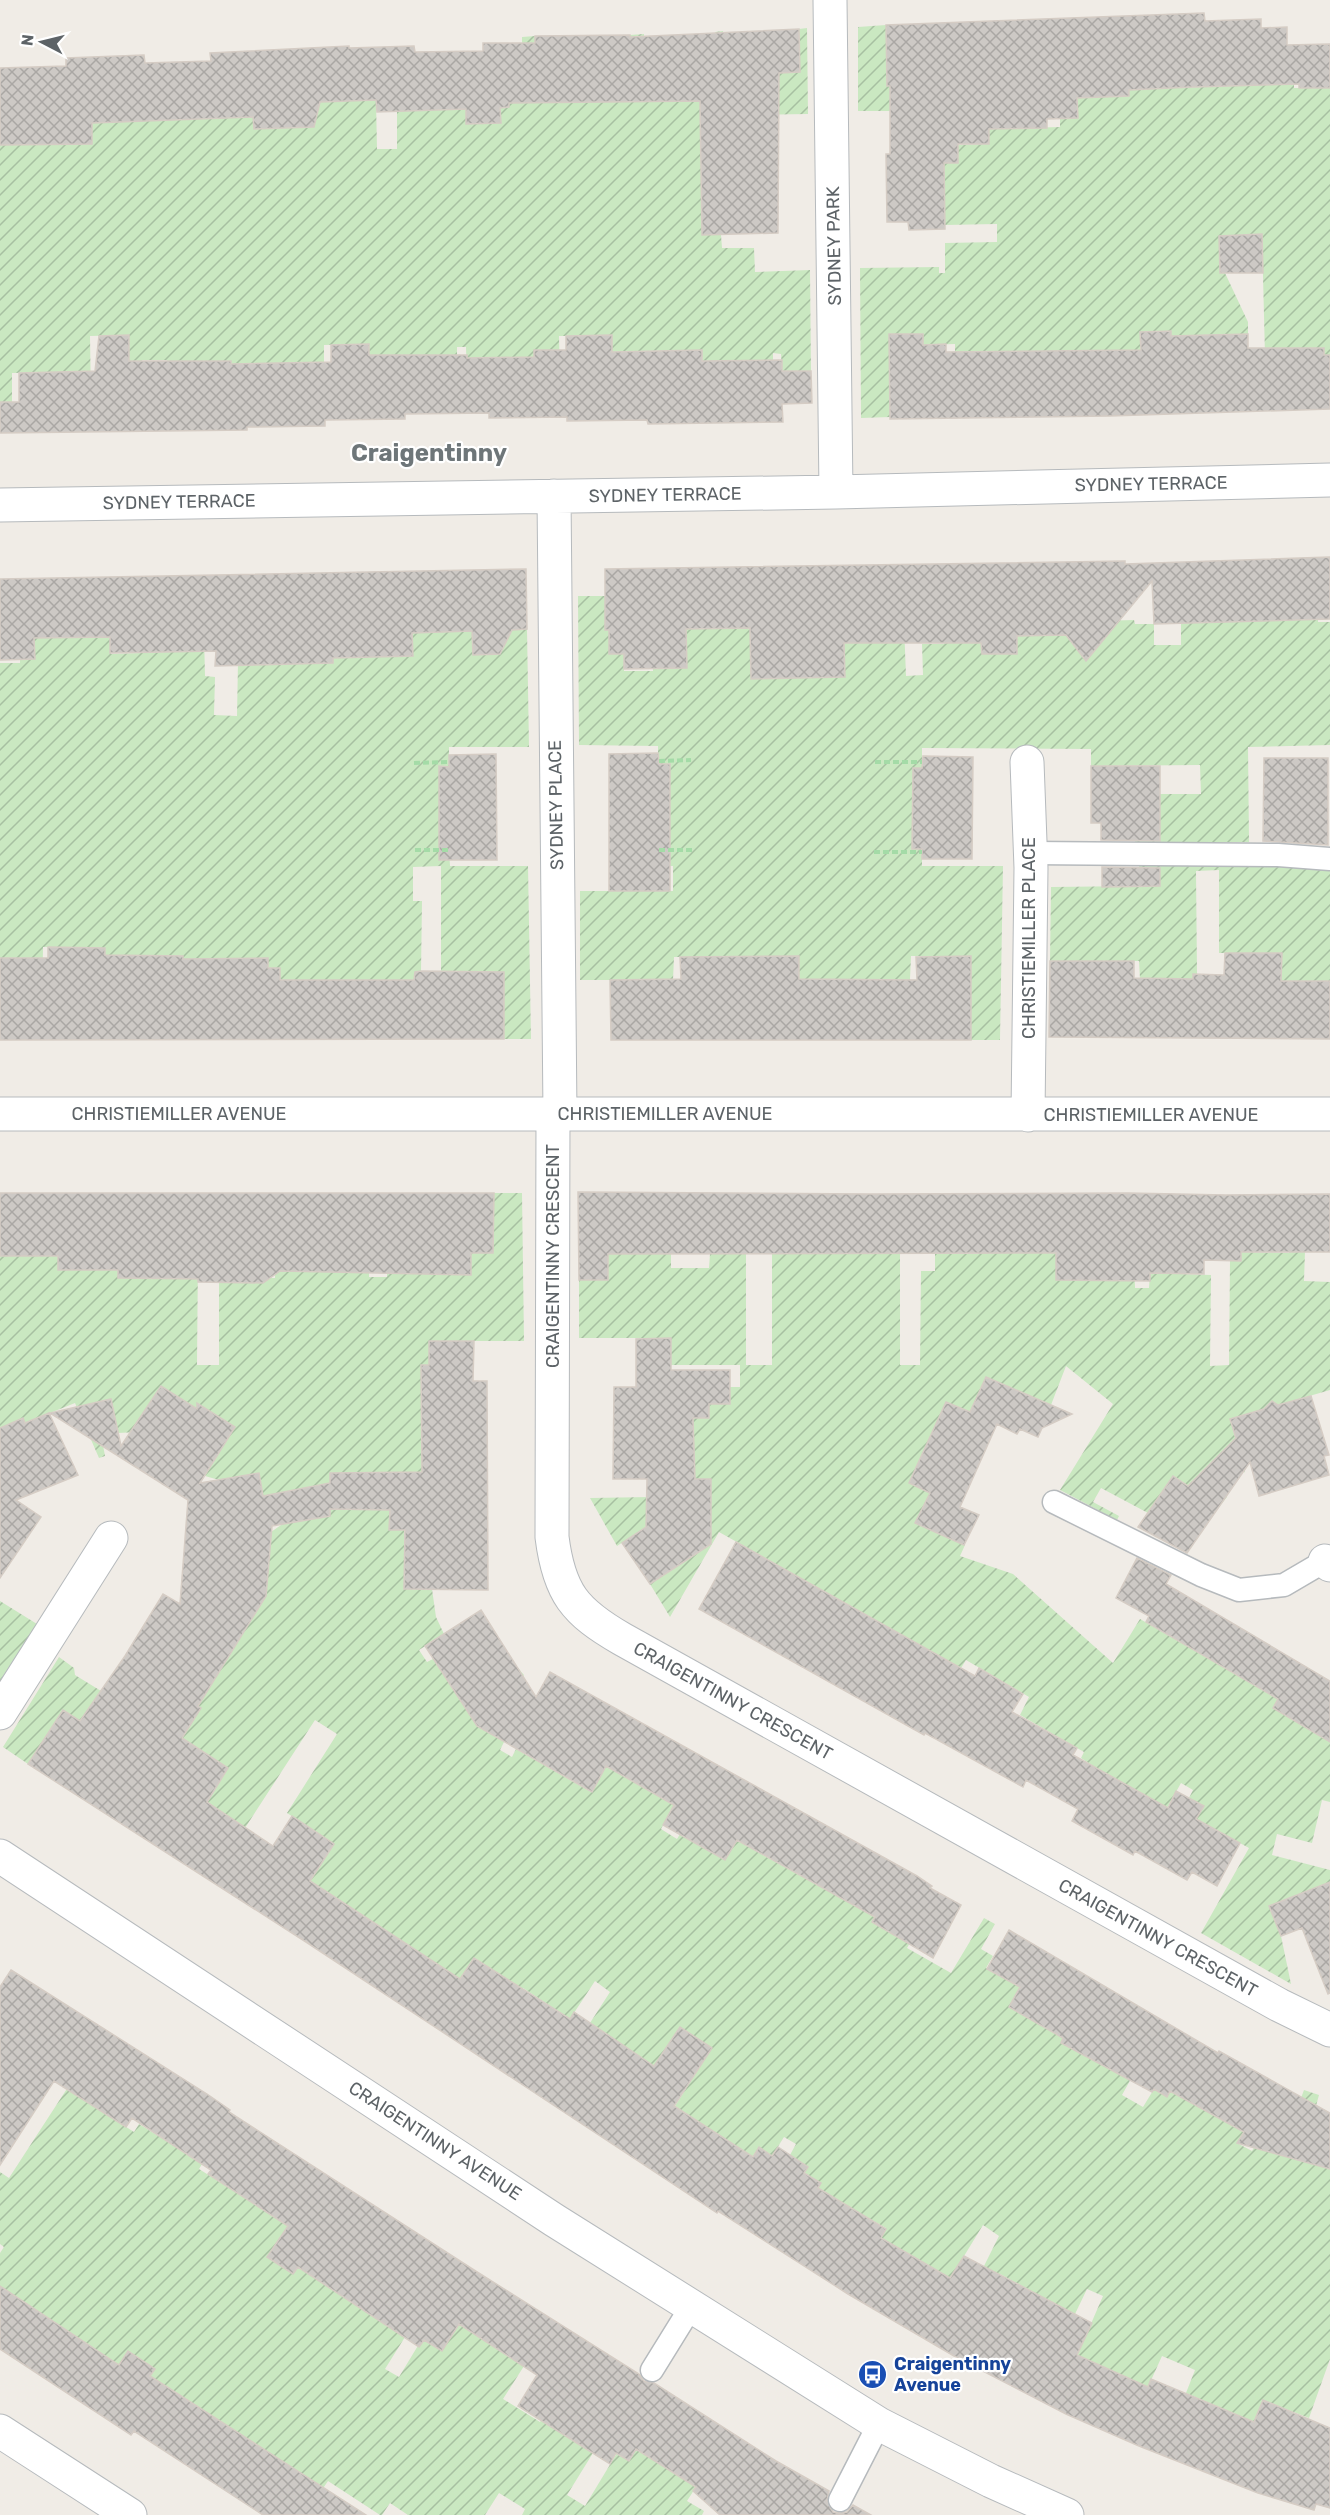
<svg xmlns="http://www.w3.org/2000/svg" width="1330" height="2515" font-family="Rubik,sans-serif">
  <defs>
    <pattern id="garden-furrows" width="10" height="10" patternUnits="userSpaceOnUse" patternTransform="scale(1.5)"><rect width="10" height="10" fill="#cae8c1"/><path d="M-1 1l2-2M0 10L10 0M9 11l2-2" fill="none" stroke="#a7c0a1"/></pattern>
    <pattern id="building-cross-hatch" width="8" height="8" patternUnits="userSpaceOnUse" patternTransform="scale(1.5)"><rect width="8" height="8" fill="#cdc9c5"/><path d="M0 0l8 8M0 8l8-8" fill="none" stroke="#aaa7a4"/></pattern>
  </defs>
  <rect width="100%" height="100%" fill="#f0ece6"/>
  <!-- garden -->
  <path fill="url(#garden-furrows)" d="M886,25L887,86L912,85L1023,128L1060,127V119L1078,118L1077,75L1107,97L1129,96V73L1174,71V88L1294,84V88H1330V355H1324V348H1295L1265,356L1262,235L1219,236L1220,273H1225L1248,322V334L1200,335L1171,352L1170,331L1141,332V352L955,371V344L923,345V334H890V417L861,418L860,268L939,267V273H945V243L997,242V224L945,225L944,163H958V145L989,144L920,111H858V27Z
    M807,28L808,114L743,115L721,235L722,248H754L755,272L810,270L811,371H782L781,354L773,353V360L703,393L702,350L639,351V386L621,352H612V336H559L561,417L542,350L534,351V357L467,382L466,347H457V355L369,358L368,344L324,345V362L232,397L231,361H223V369L168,370L167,360H142L141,371H129V335L90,336L91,401L72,372L12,373V402H0V145H7L40,67L43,145L92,144L91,58L105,79L252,70L254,129L314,127L313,102L376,100L377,149H397V111L443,109L441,53L456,51L457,108H466V124L501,123L500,108L509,107L508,66L522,65V37L535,36L537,103L631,101L630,35L644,34V46H651L653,102L718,100L715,32L723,31L726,92L779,91V73L800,72L799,29Z
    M578,596H605V629L609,630V654H624V671H653L652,629L672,668H687L686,629L750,628L751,678L845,677L844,643L874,642L904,625L906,676L923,675L922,644H944V624H981L982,654H1017V636L1099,621L1134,620L1135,624H1154V645H1181V623L1291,620L1318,614V622H1330V745L1248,747L1249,842H1135L1134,823L1160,822V794H1201L1200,765L1091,766V749L922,748V768L913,769L912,849H922V866H1003L1000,1040H971L970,956H911L909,1002L893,980H799V956H780V980L734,957H674L673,980H580V891H673V866H660L670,845V764H658V746L579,745Z
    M527,629L529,747H449V767H439V846L449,850L450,866H528L531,1039H504V972H495L494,980H441V866L413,867V901H422L421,972H415L414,980L345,1005V980L280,981V968H268V958L184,980L183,956L164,955L124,980L123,1040H104L105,948L43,947L42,1009L0,958V663H20V659H34V638L110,636L111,654L170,652L204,635L205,676L215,677L214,715L237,716L238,662L284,664L332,663V633L413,656L412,632L472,631L473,655L501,654L500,630Z
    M1139,864L1330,865V981H1297L1296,1012L1281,981V953H1219V870L1196,871L1197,974H1193V979H1140L1139,961H1050L1051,887L1139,886Z
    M494,1193H522L524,1341H429V1365L421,1366L422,1474L330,1473V1483L263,1496L259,1473L219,1480L205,1476L235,1427L118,1433L111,1399L95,1403L105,1456L99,1458L75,1403L25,1423L23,1418L0,1429V1256L198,1255L197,1365H219V1278H275V1227L370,1224L369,1277H387V1253L430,1274L471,1275V1253H493Z
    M825,1222H839V1254L900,1253V1365H920L921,1271H935V1254H978L979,1229L995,1253L1134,1252L1135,1288H1149L1150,1273L1211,1275L1210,1366L1229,1365L1230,1260L1241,1252L1289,1253L1290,1227L1305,1251L1304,1281L1330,1282V1390L1230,1419L1245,1473L1225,1449L1199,1474L1227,1497L1219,1507L1174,1476L1148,1513L1101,1488L1093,1502L1119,1516L1117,1520L1060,1490L1113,1404L1066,1366L1051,1405L986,1377L970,1412L946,1402L909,1483L930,1493L916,1523L965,1545L960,1556L1013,1574L1113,1663L1140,1619L1278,1699L1273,1708L1318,1734L1330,1722V1802L1322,1800L1312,1843L1277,1834L1272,1855L1330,1870V1882L1269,1906L1281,1936L1291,1984L1201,1933L1249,1848L1196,1819L1189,1798L1193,1790L1181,1783L1167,1808L1093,1766L1081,1758L1084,1752L1020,1715L1029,1697L966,1660L961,1668L719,1532L670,1617L650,1584L698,1553L670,1511L617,1546L590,1498L711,1496V1479H680V1418L709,1404H729L730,1387H740V1365H671V1338H579V1280H608V1254H671V1268H709L710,1254L746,1253V1365H772V1254H824Z
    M330,1491H359L360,1510H390L389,1530H404V1589H432L436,1617L444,1634L419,1650L427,1662L433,1659L462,1702L517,1667L524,1675L481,1728L504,1742L500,1750L512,1757L516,1749L591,1792L606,1766L674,1805L661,1829L677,1839L703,1796L736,1840L875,1917L873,1923L885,1930L935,1900L907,1948L951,1973L984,1918L995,1924L981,1949L993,1956L986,1968L1020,1987L1009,2007L1031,2020L1075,2016L1061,2043L1098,2063L1132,2077L1122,2095L1143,2107L1154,2089L1167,2096L1188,2060L1184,2099L1244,2132L1237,2143L1252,2151L1265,2128L1298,2106L1304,2090L1319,2095L1301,2160L1330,2169V2359L1309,2418L1263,2400L1254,2422L1186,2393L1195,2370L1162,2356L1148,2387L1077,2356L1103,2296L1087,2289L1064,2337L1016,2312L1028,2289L1000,2274L972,2290L999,2236L983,2225L950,2279L881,2238L886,2228L840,2202L809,2203L821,2183L804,2173L807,2166L790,2155L796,2144L784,2137L772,2156L759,2147L752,2157L675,2106L712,2048L641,2085L590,2023L610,1992L595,1981L570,2019L523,1988L510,2008L501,1976L475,1958L460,1979L323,1889L298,1900L334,1844L287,1813L337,1734L315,1720L245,1828L207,1803L228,1768L213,1758L111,1742L63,1710L28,1764L3,1747L59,1657L74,1668L75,1675L132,1710L144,1692L192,1722L201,1708L172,1691L242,1635L259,1607L271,1532Z
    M0,1601L37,1624L0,1681Z
    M83,2064L81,2098L134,2132L139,2124L168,2142L212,2148L199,2169L250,2201L285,2179L264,2210L288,2226L268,2257L294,2273L333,2212L332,2289L358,2306L425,2305L385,2369L399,2377L422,2339L442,2351L459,2324L524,2366L503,2399L540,2422L555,2398L593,2453L567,2495L585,2506L617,2453L629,2460L636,2449L696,2487L687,2501L704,2511L702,2515H522L525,2509L499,2493L485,2515H408L390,2503L382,2515H380L328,2481L311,2506L240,2435L174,2391L119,2365L12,2294L0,2311V2253L4,2247L0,2244V2172L9,2178Z"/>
  <!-- building -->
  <path fill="url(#building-cross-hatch)" stroke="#d5ccc4" stroke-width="1.5" d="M1204,13L1205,21L1261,19V28L1287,27V45L1330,44V88H1299V84L1193,87L1129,90V96L1077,98L1078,118L1047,119V128L989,129V144H958V163H944L945,229L909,230L908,222H887L886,154H890V86H887L886,25Z
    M799,29L800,72L779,73L778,233L702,235L700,101L509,103V107L500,108L501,123L466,124V109L377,112L376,100L320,102L314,127L254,129L253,117L92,123V144L0,145V68L66,66V58L144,55L145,63L211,61L210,53L349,46V48L414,46L415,52L483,51V43H535V36L630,35V37Z
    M1262,234L1263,273H1220L1219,236Z
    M1171,331V336L1248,334V348H1324V355H1330V409L1110,416L890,419L889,334H923V345L946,344V352L1141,350L1140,332Z
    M129,335V361H231V364L331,362V345L369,344V355H467V358L534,357V350H566V336L612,335V352L702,350V361L782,360V371H811L812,403L782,404L783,422L648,424L647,420L567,421V417L489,418V413L405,414V419L325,420V426L247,427V430L0,433V402H19V373L95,371L99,336Z
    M1330,557V619L1154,624L1152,581L1086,661L1066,635L1017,636V654H982L981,643H844L845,677L751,679L750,628L686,629L687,668L624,669V654H609V630H605V569L1125,561V564Z
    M526,569L527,629L512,630L500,654L473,655L472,631L412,633L413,656L333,658V663L215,666L216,651L110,653V637L34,638L35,659L0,660V579Z
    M658,753L659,764H670V891H609V754Z
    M496,754L497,860H439V766L449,767V755Z
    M923,756L973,757L972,859H922V849H912L913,768H922Z
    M1264,758H1328V845L1263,841Z
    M1091,766H1160V841L1101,840V823H1091Z
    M1102,867L1160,868V886L1102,887Z
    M48,947L105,948V955L183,956V959L268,958V968H280V980H414L415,972L421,971L504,972V1039L0,1040V958H48Z
    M1225,953H1282L1281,981H1330V1039L1049,1037L1050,961H1134V978L1193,979V974L1224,975Z
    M799,956V979L917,980L916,957L971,956V1040H611L610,980L681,979L680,957Z
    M578,1192L869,1194L1128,1193L1226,1195L1330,1194V1252H1241V1261L1204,1260V1274L1150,1273V1281L1056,1280V1253L608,1254V1280H579Z
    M0,1193H494L493,1253H471V1275L280,1271L263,1283L198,1282V1279L118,1278V1270H58V1256H0Z
    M671,1338V1370H730V1404H709V1418H693L695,1479H711V1544L650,1584L622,1543L646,1527L647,1479H613L614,1387H636V1339Z
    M429,1341H474L473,1381H487L488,1590L404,1589L405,1530H389L390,1510L330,1509V1516L272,1526L266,1596L198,1706L201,1708L182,1738L228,1768L207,1802L273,1846L292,1816L334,1844L310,1881L460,1979L474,1958L570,2019L574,2012L654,2066L680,2027L712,2048L674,2106L753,2157L759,2147L772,2156L778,2147L808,2167L804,2173L821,2183L818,2188L886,2229L881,2238L950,2278L964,2256L1092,2323L1077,2355L1148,2387L1151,2379L1254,2422L1263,2400L1330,2428V2508L1316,2504L1314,2510L1258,2493L1139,2446L1066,2414L954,2356L848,2294L718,2211L717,2213L306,1942L28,1764L63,1710L80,1721L125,1656L163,1594L180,1604L188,1500L50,1413L111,1399L121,1446L161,1386L197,1409V1403L235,1427L200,1483L259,1473L263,1496L330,1483V1473L422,1472L421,1365H429Z
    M986,1377L1072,1414L1042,1428L1038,1437L1020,1429L1017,1434L997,1424L960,1507L979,1515L964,1545L915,1523L930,1493L909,1483L946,1402L970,1412Z
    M1311,1396L1329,1455L1324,1456L1329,1475L1259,1496L1250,1462L1187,1553L1138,1527L1173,1476L1188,1486L1236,1438L1230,1419L1264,1409L1272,1401L1278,1405Z
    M49,1413L78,1475L16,1500L41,1517L0,1578V1428L23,1418L25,1423Z
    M736,1542L975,1676L979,1668L1023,1694L1012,1712L1077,1748L1073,1755L1168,1808L1176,1791L1204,1806L1196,1819L1240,1843L1217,1886L1192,1872L1187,1880L1135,1851L1133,1855L1072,1821L1078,1809L1026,1780L1023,1787L925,1733L924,1735L699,1609Z
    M1137,1558L1171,1575L1166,1584L1330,1681V1742L1273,1708L1278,1699L1146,1622L1149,1616L1116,1598Z
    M481,1610L536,1697L550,1672L917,1876L932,1886L930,1888L961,1905L933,1958L872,1922L875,1917L737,1840L725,1860L663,1825L674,1805L606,1766L592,1792L477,1726L425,1646Z
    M1330,1882V1993L1328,1994L1302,1928L1281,1936L1269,1906Z
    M1009,1930L1218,2053L1219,2051L1330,2113V2169L1237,2143L1244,2132L1170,2091L1167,2097L1154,2089L1152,2092L1061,2043L1063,2038L1009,2007L1020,1987L987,1969Z
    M11,1970L207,2094L230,2110L229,2112L474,2270L639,2374L644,2381L654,2383L776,2461L829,2491L827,2501L833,2512L840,2513L847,2512L853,2505L871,2515H720L693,2491L696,2487L636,2449L629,2461L616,2453L610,2464L518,2406L537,2375L459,2324L442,2351L424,2340L419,2347L298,2267L293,2274L267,2257L288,2226L208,2174L211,2170L132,2118L126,2127L54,2081L0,2165V1987Z
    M0,2286L119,2365L128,2351L155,2369L150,2376L366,2515H263L134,2431L131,2435L0,2349Z"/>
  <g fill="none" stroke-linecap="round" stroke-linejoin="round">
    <defs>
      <path id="service" d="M1031,853L1278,855L1330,859
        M1054,1502L1201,1575L1239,1590L1284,1585L1325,1561
        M652,2370L691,2307
        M840,2500L879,2424"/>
      <path id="minor" d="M830,0L836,492
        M554,496L560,1114
        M0,505L836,492L1330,480
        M1027,762L1031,868L1028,1115
        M0,1114H1330
        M553,1114L552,1537C559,1593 575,1612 622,1639L1279,2005L1330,2030
        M1325,1561L1330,1565
        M0,1713L111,1538
        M0,1856L554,2220L879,2424L991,2481L1067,2515
        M0,2431L130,2515"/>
    </defs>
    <!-- service casing -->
    <use href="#service" stroke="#b6babd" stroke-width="25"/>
    <!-- minor casing -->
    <use href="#minor" stroke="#b6babd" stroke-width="35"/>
    <!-- path -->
    <path stroke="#a4dba7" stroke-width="4" stroke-dasharray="6 3" stroke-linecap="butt" d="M659,761L691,760
      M875,762H922
      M414,763L449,762
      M415,850H449
      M659,850H692
      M874,852H922"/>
    <!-- service -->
    <use href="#service" stroke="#fff" stroke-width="22"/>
    <!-- minor -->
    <use href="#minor" stroke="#fff" stroke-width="33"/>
  </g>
  <!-- icons -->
  <defs>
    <symbol id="bus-disc" viewBox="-11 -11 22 22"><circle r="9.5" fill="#1a4fb4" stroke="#fff"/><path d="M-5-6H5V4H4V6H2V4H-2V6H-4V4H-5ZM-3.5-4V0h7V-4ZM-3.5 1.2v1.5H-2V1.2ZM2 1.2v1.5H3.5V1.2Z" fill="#fff"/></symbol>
  </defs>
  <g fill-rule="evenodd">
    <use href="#bus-disc" x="856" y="2358" width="33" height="33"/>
  </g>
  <g text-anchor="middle" stroke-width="4.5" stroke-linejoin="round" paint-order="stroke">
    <!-- street labels -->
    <g font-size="18" fill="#5d6367" stroke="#fff">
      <text transform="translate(834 246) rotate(-91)" y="6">SYDNEY PARK</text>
      <text transform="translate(1151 484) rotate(-1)" y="6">SYDNEY TERRACE</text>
      <text transform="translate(665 495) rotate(-1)" y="6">SYDNEY TERRACE</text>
      <text transform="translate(179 502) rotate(-1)" y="6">SYDNEY TERRACE</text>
      <text transform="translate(556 805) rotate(-91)" y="6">SYDNEY PLACE</text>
      <text transform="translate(1029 938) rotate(-90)" y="6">CHRISTIEMILLER PLACE</text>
      <text x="179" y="1120">CHRISTIEMILLER AVENUE</text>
      <text x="665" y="1120">CHRISTIEMILLER AVENUE</text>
      <text x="1151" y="1121">CHRISTIEMILLER AVENUE</text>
      <text transform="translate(553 1256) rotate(-90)" y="6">CRAIGENTINNY CRESCENT</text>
      <text transform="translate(733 1701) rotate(29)" y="6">CRAIGENTINNY CRESCENT</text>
      <text transform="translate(1158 1938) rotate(29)" y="6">CRAIGENTINNY CRESCENT</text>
      <text transform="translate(435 2141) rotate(33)" y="6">CRAIGENTINNY AVENUE</text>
    </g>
    <!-- transit labels -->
    <g font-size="18" font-weight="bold" fill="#164399" stroke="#fff" text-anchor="start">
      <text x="894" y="2370">Craigentinny<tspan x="894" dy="21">Avenue</tspan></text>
    </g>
    <!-- district labels -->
    <g font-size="24" font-weight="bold" fill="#6e7679" stroke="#fff">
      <text x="429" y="461">Craigentinny</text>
    </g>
  </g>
  <!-- north arrow -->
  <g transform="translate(42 42) rotate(277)" stroke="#ffffff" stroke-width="4.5" paint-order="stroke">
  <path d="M0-4.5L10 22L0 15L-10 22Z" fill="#5d6367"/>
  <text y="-9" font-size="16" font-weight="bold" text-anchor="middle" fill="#5d6367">N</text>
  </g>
</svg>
